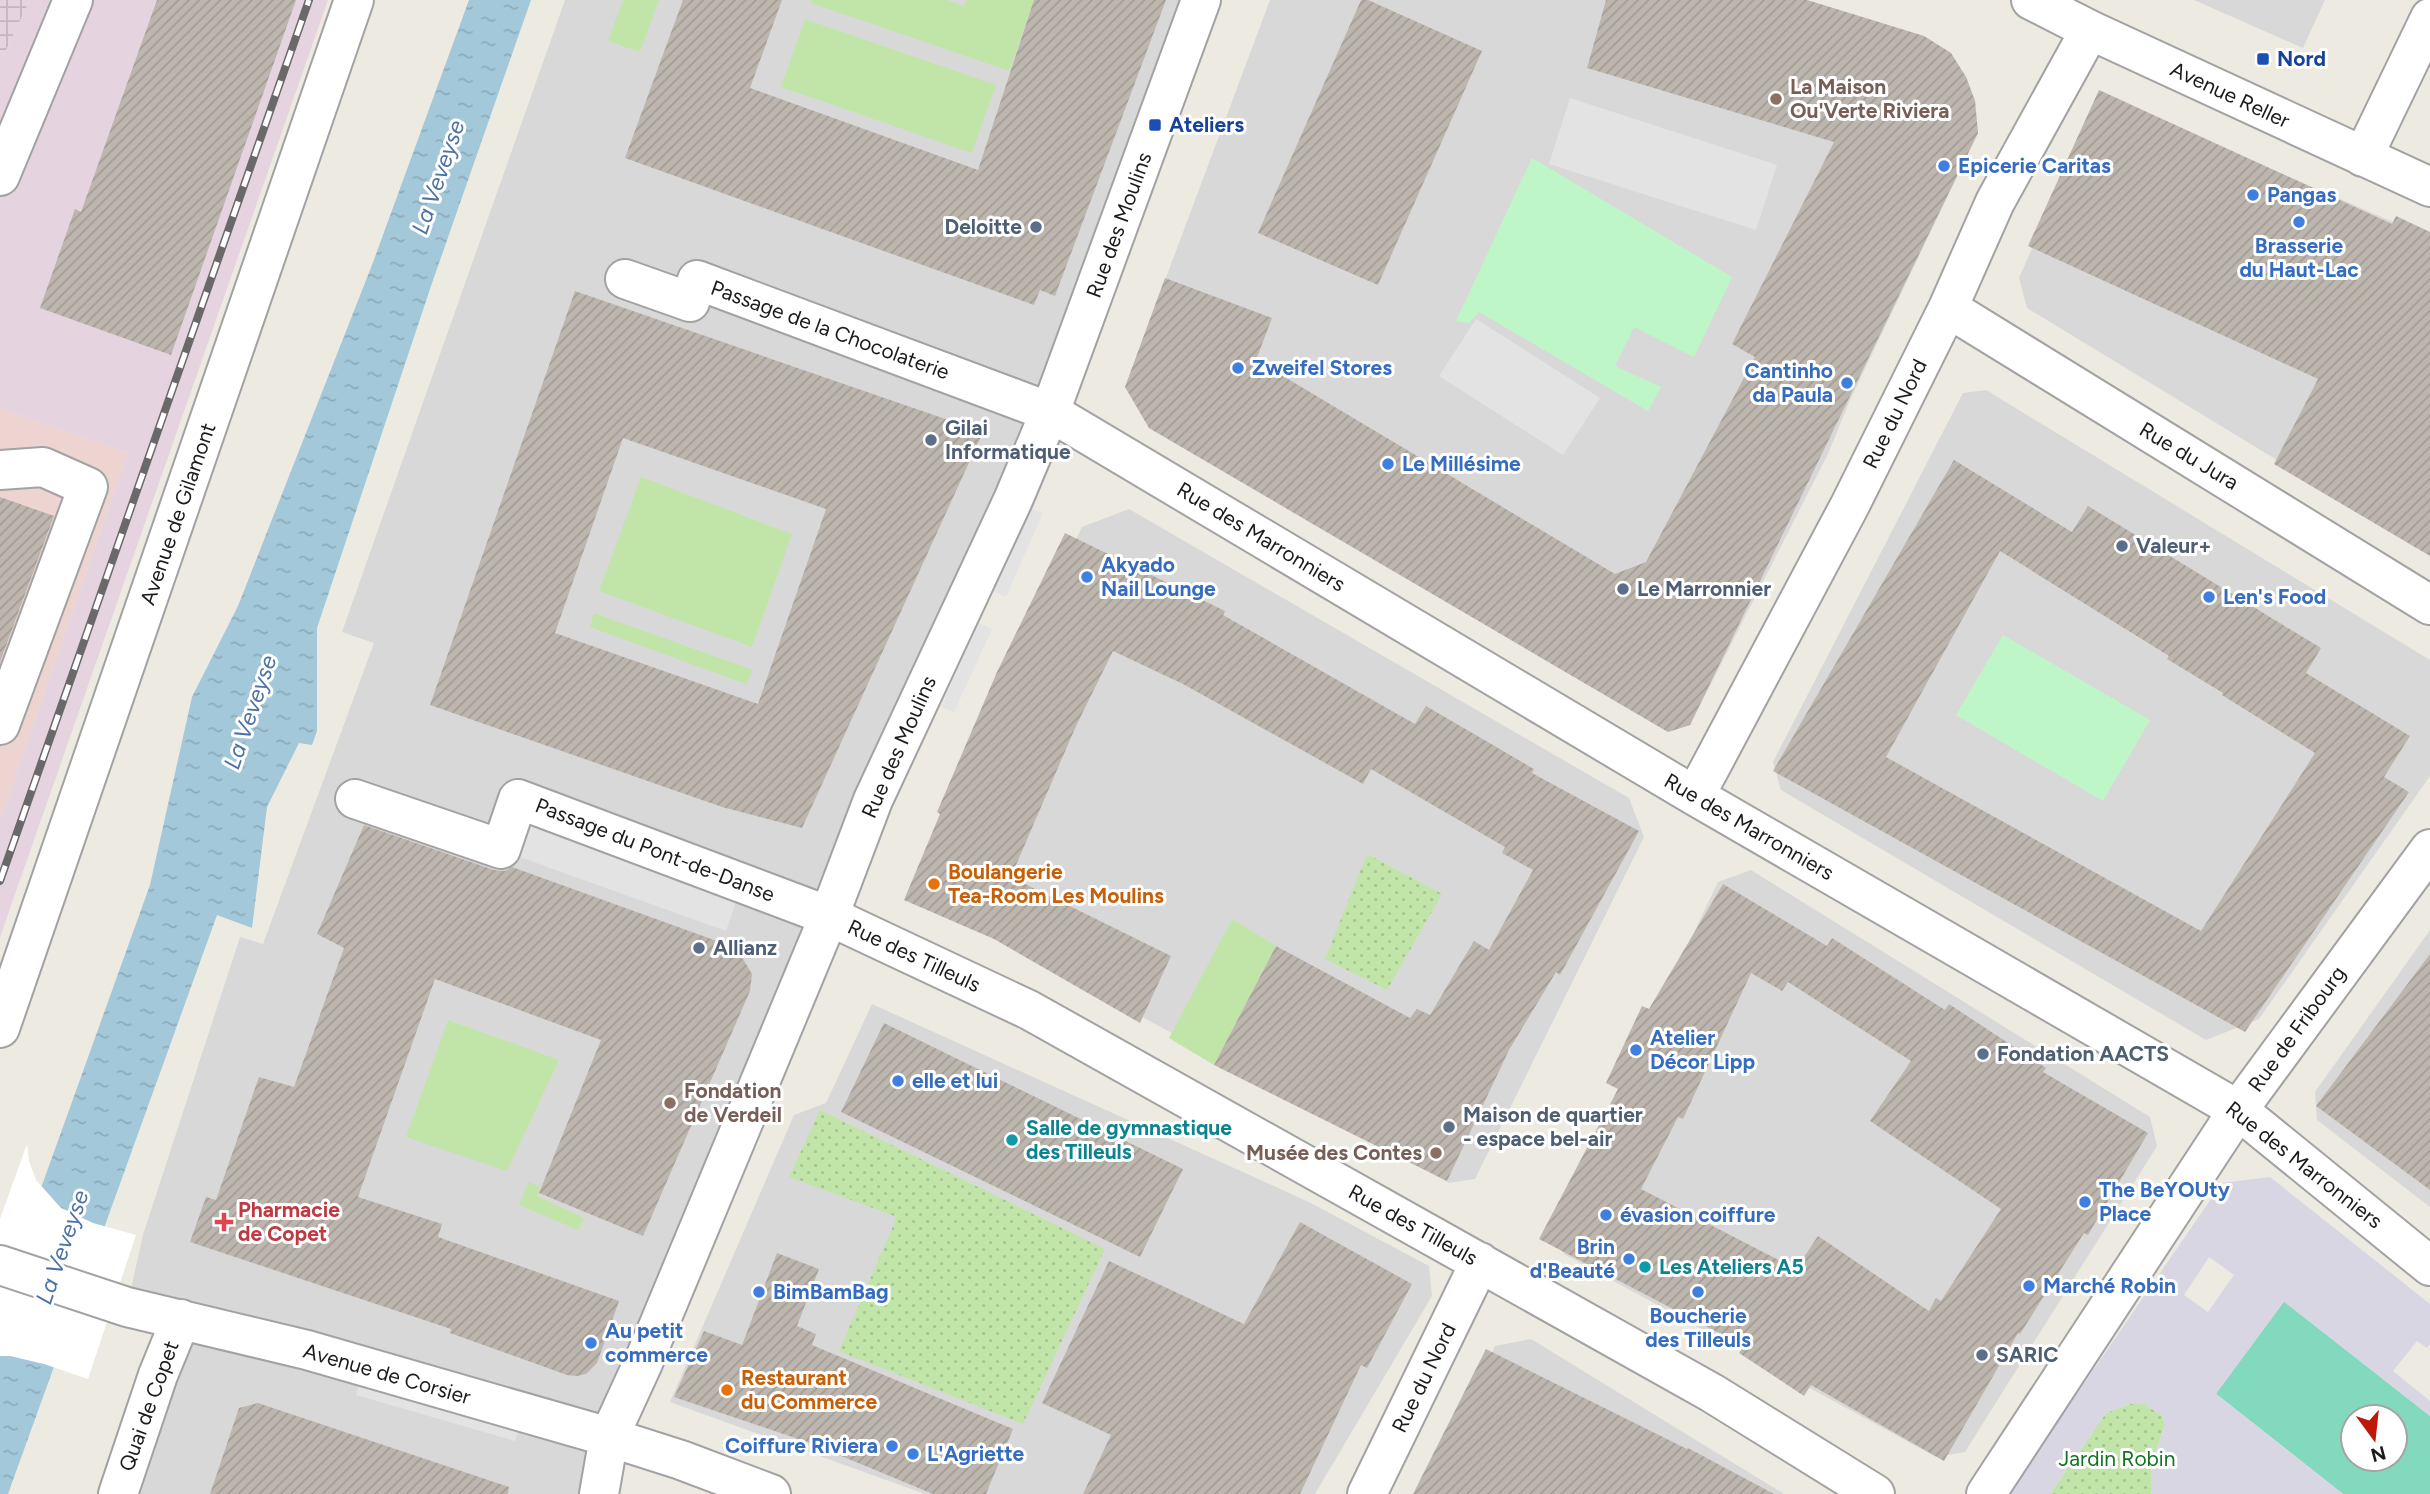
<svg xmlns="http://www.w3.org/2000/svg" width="2430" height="1494" font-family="Figtree,sans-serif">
  <defs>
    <pattern id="industrial-grid" width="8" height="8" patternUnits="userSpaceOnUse" patternTransform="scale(1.75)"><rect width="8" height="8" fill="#e5d3e0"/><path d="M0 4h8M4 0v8" fill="none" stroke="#c4b5c0"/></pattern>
    <pattern id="garden-dots" width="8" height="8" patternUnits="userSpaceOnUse" patternTransform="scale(1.75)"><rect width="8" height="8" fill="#c1e5a8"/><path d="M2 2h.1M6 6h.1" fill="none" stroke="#a5c490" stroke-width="1.8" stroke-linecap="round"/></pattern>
    <pattern id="water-ripples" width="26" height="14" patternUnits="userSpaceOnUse" patternTransform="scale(1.75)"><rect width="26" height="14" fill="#a3c8d9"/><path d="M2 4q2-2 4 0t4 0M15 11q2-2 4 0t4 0" fill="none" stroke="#8cabba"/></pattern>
    <pattern id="building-hatch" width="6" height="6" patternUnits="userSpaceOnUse" patternTransform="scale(1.75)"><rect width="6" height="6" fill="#bdb6ae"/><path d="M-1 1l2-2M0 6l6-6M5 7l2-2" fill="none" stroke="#a29c95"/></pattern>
  </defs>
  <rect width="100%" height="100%" fill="#eceae1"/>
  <!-- residential -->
  <path fill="#d9d8d8" d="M565,0H1201L599,1494H118L181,1320L127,1307L143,1235L240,937L263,944L374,643L342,632Z
    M1270,0H1807L1924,36L1951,53L1966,77L1975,100L1978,133L1850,400L1828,454L1690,725L1668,732L1149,428L1125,387Z
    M2194,0H2325L2303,48Z
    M2117,102L2430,238V553L2027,308L2019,278L2091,115Z
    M1986,390L2430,660V776L2259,1019L2206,1040L1781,790L1773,762L1963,393Z
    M1129,509L1629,798L1644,837L1475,1179L1449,1183L926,900L917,876L1082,527Z
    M1751,870L2150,1117L2157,1146L1965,1452L1936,1457L1564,1254L1554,1224L1718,882Z
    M2430,930V1207L2317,1120L2315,1092Z
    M872,1004L1309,1202L1429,1266L1432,1296L1315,1494H925L670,1402L794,1115L826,1103Z
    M1531,1339L1784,1494H1425L1495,1346Z"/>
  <!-- commercial -->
  <path fill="#edd4d1" d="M0,408L128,453L0,820Z"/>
  <!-- industrial -->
  <path fill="url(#industrial-grid)" d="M0,0H30L0,63Z"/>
  <!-- railway -->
  <path fill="#e5d3e0" d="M30,0H328L0,937V820L128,453L0,408V63Z"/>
  <!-- grass -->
  <path fill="#c1e5a8" d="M623,0H659L640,52L608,41Z
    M811,0H947L964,6L967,0H1034L1009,71L811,3Z
    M805,19L996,85L972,153L781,87Z
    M641,477L792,534L752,647L599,591Z
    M594,613L753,670L746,684L590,627Z
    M1232,919L1276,946L1214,1065L1169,1038Z
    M448,1020L559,1060L507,1171L406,1137Z
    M528,1182L540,1187L537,1196L584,1218L578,1230L519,1205Z"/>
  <!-- park -->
  <path fill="#bff6c8" d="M1532,158L1732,277L1694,357L1634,327L1615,366L1661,387L1648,411L1479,312L1469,323L1456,321Z
    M2003,635L2150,720L2103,801L1956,715Z"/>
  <!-- garden -->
  <path fill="url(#garden-dots)" d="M1367,854L1442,894L1387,990L1325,959Z
    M820,1110L1105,1249L1023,1424L839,1351L897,1217L789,1177Z
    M2129,1404H2144L2163,1416L2165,1425L2151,1465V1494H2050L2106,1413Z"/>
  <!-- pitch -->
  <path fill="#82d9be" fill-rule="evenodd" d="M2284,1301L2430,1416V1494H2343L2215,1393ZM2353,1417H2395V1459H2353Z"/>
  <!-- parking -->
  <path fill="#e3e3e3" d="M1570,98L1777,165L1756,230L1549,164Z
    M1476,319L1600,398L1563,455L1439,376Z
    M1030,508L1043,513L1006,597L993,591Z
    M979,623L992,629L954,712L941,707Z
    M522,823L737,899L726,931L511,854Z
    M361,1377L520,1425L515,1441L356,1395Z"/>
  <!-- plaza -->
  <path fill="#d7d6e2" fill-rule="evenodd" d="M2270,1177L2430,1304V1344L2427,1348L2417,1341L2393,1371L2430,1401V1416L2284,1302L2216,1394L2343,1494H2151V1465L2165,1425L2163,1416L2144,1404H2129L2106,1413L2050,1494H2008L2222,1183ZM2209,1257L2234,1275L2208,1312L2184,1295Z"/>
  <!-- water -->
  <path fill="url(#water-ripples)" d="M469,0H531L431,286L317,628V731L312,745L299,743L267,807L252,928L217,915L8,1494H0V1302L150,885L192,697L238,606L372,265Z"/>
  <!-- pier -->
  <path fill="#fff" d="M27,1144L29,1161L36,1180L61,1208L93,1223L136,1235L88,1379L44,1364L10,1356H0V1219Z"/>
  <!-- building -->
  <path fill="url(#building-hatch)" fill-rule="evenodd" d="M157,0H296L171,355L40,308L75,209L81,212Z
    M683,0H782L750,88L978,170L1034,0H1166L1055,296L1040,290L1034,305L625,158Z
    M1361,0H1368L1482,51L1378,285L1258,233Z
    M1606,0H1807L1924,36L1951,53L1966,77L1975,101L1978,133L1690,725L1668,732L1149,428L1125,387L1165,278L1272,318L1256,360L1615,574L1646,562L1755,357L1732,344L1834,142L1587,68Z
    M2099,90L2392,224L2396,216L2430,232V556L2274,464L2318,379L2028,246Z
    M575,291L983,432L802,828L722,807L430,705ZM623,438L826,509L758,704L555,633Z
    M1954,460L2072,532L2088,506L2321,648L2306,673L2410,736L2384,777L2409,792L2245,1032L1773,771ZM2000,551L2169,656L2167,659L2223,693L2222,695L2315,753L2201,931L1886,757Z
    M0,497L54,516L0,662Z
    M1065,533L1225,611L1223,615L1415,724L1426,706L1534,769L1532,773L1639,831L1560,975L1556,972L1509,1050L1447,1181L1214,1065L1276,946L1410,1018L1417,1009L1430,1015L1474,941L1489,950L1533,870L1502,853L1505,847L1371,769L1363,784L1183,684L1113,651L1076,726L1016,865L1020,867L1015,879L1171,956L1140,1023L994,939L904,900L940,814L937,812L997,672Z
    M364,825L494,870L505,871L512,867L728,945L743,959L752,974L750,991L643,1236L539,1193L601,1040L435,979L358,1197L442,1224L438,1237L619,1301L597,1363L586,1374L577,1376L567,1375L450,1333L451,1329L190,1242L206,1197L216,1200L259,1077L294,1087L344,948L317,934Z
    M1723,884L1827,946L1832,938L1945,1010L1949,1004L2046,1068L2043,1072L2148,1133L2088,1235L2084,1233L2020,1334L2018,1333L1944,1461L1811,1385L1804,1396L1739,1353L1744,1346L1539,1239L1618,1089L1606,1083L1642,1006L1649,1009ZM1751,973L1782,991L1788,982L1911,1061L1870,1121L2001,1209L1941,1301L1936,1298L1929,1311L1818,1236L1796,1269L1641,1189L1678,1117L1683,1119Z
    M2430,954V1190L2316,1106Z
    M884,1023L1183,1169L1140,1257L841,1112Z
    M1300,1222L1412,1284L1367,1368L1361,1365L1300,1494H1083L1111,1435L1042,1403L1109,1261L1244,1324Z
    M777,1253L819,1269L797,1326L816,1334L812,1345L1013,1429L986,1494H933L810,1443L674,1397L704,1331L742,1345Z
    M1486,1349L1687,1449L1688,1448L1774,1494H1413Z
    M258,1403L509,1487L508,1494H210L239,1408Z"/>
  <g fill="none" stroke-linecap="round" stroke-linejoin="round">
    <defs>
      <path id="minor" d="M2031,0L2090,30L2430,187
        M2363,157L2430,18
        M0,176L73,0
        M625,279L690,302L697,280L1050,412L1695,796L2238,1110L2430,1266
        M1948,308L2430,605
        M0,470L43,467L88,487L0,725
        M1695,796L1850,505L1948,308L1995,202L2090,30
        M355,799L501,849L518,799L829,916L1029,1010L1712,1393L1875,1494
        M0,1028L354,0
        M0,1265L127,1307L307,1350L609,1437L681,1460L771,1494
        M118,1494L158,1375L181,1319
        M599,1494L609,1437L643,1363L829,916L873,800L1013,500L1050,412L1201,0
        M1367,1494L1480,1262
        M1986,1494L2238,1110L2430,849"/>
    </defs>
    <!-- minor casing -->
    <use href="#minor" stroke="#a2a2a2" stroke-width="42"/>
    <!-- minor -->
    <use href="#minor" stroke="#fff" stroke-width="38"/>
    <defs>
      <path id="rail" d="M0,881L309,0"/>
    </defs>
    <!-- rail casing -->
    <use href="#rail" stroke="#696969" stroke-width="8"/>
    <!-- rail -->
    <use href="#rail" stroke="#fff" stroke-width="5" stroke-dasharray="16" stroke-linecap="butt"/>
  </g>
  <!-- markers -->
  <g fill="#1a4fb4" stroke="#fff" stroke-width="2.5">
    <rect x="2256" y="52" width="14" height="14" rx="3.5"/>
    <rect x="1148" y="118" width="14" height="14" rx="3.5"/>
  </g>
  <g fill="#8d6e63" stroke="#fff" stroke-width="2.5">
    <circle cx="1776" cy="99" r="7"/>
    <circle cx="670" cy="1103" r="7"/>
    <circle cx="1436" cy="1153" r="7"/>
  </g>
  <g fill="#3f7fe0" stroke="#fff" stroke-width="2.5">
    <circle cx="1944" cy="166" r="7"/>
    <circle cx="2253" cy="195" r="7"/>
    <circle cx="2299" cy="222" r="7"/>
    <circle cx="1238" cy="368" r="7"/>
    <circle cx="1847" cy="383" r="7"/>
    <circle cx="1388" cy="464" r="7"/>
    <circle cx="1087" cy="577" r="7"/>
    <circle cx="2209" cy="597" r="7"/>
    <circle cx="1636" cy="1050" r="7"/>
    <circle cx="898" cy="1081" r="7"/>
    <circle cx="2085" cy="1202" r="7"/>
    <circle cx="1606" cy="1215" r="7"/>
    <circle cx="1629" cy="1259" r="7"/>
    <circle cx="2029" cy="1286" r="7"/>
    <circle cx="759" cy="1292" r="7"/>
    <circle cx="1698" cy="1292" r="7"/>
    <circle cx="591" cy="1343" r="7"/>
    <circle cx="892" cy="1446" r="7"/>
    <circle cx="913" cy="1454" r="7"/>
  </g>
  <g fill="#5c6f8a" stroke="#fff" stroke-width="2.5">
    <circle cx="1036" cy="227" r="7"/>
    <circle cx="931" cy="440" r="7"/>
    <circle cx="2122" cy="546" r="7"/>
    <circle cx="1623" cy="589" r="7"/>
    <circle cx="699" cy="948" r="7"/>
    <circle cx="1983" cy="1054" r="7"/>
    <circle cx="1449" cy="1127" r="7"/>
    <circle cx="1982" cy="1355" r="7"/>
  </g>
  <g fill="#e8710a" stroke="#fff" stroke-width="2.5">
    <circle cx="934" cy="884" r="7"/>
    <circle cx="727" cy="1390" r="7"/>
  </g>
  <g fill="#0f9aa8" stroke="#fff" stroke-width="2.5">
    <circle cx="1012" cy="1140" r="7"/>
    <circle cx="1645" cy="1267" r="7"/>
  </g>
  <path fill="#e0444e" stroke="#fff" stroke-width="2.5" d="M220.5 1211.5h7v7h7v7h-7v7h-7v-7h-7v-7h7z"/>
  <g text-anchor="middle" stroke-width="6" stroke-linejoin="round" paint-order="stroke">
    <!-- transit labels -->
    <g font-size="21" font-weight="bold" fill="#164399" stroke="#fff" text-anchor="start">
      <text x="2277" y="66">Nord</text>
      <text x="1169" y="132">Ateliers</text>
    </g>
    <!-- education labels -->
    <g font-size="21" font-weight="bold" fill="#785e54" stroke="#fff" text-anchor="start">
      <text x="1790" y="94">La Maison<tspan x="1790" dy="24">Ou'Verte Riviera</tspan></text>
      <text x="684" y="1098">Fondation<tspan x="684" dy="24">de Verdeil</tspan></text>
      <text x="1422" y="1160" text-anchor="end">Musée des Contes</text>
    </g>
    <!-- street labels -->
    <g font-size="21" fill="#1b1b1b" stroke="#fff">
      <text transform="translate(2230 95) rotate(25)" y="7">Avenue Reller</text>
      <text transform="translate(1119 225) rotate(-70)" y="7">Rue des Moulins</text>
      <text transform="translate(830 330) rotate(20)" y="7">Passage de la Chocolaterie</text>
      <text transform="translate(1895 414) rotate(-64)" y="7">Rue du Nord</text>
      <text transform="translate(2189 456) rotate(31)" y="7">Rue du Jura</text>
      <text transform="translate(178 514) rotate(-71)" y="7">Avenue de Gilamont</text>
      <text transform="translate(1261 537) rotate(31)" y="7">Rue des Marronniers</text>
      <text transform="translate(899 747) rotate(-66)" y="7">Rue des Moulins</text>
      <text transform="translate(1749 827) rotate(30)" y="7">Rue des Marronniers</text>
      <text transform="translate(655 850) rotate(21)" y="7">Passage du Pont-de-Danse</text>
      <text transform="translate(914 956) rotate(25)" y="7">Rue des Tilleuls</text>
      <text transform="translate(2297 1029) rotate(-54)" y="7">Rue de Fribourg</text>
      <text transform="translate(2304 1165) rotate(38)" y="7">Rue des Marronniers</text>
      <text transform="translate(1413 1225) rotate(29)" y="7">Rue des Tilleuls</text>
      <text transform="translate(387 1374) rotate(16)" y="7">Avenue de Corsier</text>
      <text transform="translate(1424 1378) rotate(-64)" y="7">Rue du Nord</text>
      <text transform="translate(149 1406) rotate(-70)" y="7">Quai de Copet</text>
    </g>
    <!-- shop labels -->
    <g font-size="21" font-weight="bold" fill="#366cbe" stroke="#fff" text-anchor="start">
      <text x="1958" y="173">Epicerie Caritas</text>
      <text x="2267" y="202">Pangas</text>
      <text x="2299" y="253" text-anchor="middle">Brasserie<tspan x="2299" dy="24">du Haut-Lac</tspan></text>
      <text x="1252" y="375">Zweifel Stores</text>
      <text x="1833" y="378" text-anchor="end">Cantinho<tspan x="1833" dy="24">da Paula</tspan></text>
      <text x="1402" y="471">Le Millésime</text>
      <text x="1101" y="572">Akyado<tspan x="1101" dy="24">Nail Lounge</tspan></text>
      <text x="2223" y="604">Len's Food</text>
      <text x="1650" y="1045">Atelier<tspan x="1650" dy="24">Décor Lipp</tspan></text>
      <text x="912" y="1088">elle et lui</text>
      <text x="2099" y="1197">The BeYOUty<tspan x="2099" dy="24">Place</tspan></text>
      <text x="1620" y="1222">évasion coiffure</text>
      <text x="1615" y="1254" text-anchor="end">Brin<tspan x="1615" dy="24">d'Beauté</tspan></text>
      <text x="2043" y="1293">Marché Robin</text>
      <text x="773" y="1299">BimBamBag</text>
      <text x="1698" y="1323" text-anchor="middle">Boucherie<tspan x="1698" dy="24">des Tilleuls</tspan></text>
      <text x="605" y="1338">Au petit<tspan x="605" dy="24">commerce</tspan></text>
      <text x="878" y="1453" text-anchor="end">Coiffure Riviera</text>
      <text x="927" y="1461">L'Agriette</text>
    </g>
    <!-- service labels -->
    <g font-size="21" font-weight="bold" fill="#4e5e75" stroke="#fff" text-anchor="start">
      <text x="1022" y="234" text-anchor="end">Deloitte</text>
      <text x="945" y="435">Gilai<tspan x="945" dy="24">Informatique</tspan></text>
      <text x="2136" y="553">Valeur+</text>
      <text x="1637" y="596">Le Marronnier</text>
      <text x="713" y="955">Allianz</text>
      <text x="1997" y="1061">Fondation AACTS</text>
      <text x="1463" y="1122">Maison de quartier<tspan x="1463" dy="24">- espace bel-air</tspan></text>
      <text x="1996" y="1362">SARIC</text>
    </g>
    <!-- food labels -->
    <g font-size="21" font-weight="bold" fill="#c56008" stroke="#fff" text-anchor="start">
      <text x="948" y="879">Boulangerie<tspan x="948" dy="24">Tea-Room Les Moulins</tspan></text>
      <text x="741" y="1385">Restaurant<tspan x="741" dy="24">du Commerce</tspan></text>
    </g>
    <!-- culture labels -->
    <g font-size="21" font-weight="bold" fill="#0d838f" stroke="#fff" text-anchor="start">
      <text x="1026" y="1135">Salle de gymnastique<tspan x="1026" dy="24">des Tilleuls</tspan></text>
      <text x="1659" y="1274">Les Ateliers A5</text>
    </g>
    <!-- health labels -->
    <g font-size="21" font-weight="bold" fill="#be3a42" stroke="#fff" text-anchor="start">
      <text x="238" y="1217">Pharmacie<tspan x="238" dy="24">de Copet</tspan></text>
    </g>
    <!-- park labels -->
    <g font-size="21" fill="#107320" stroke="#fff">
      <text x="2117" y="1466">Jardin Robin</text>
    </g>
    <!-- water labels -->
    <g font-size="23" font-style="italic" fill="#4d72a6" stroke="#fff">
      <text transform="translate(438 177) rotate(-71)" y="8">La Veveyse</text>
      <text transform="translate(250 712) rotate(-71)" y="8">La Veveyse</text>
      <text transform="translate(62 1247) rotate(-71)" y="8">La Veveyse</text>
    </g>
  </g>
  <!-- north arrow -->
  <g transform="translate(2374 1438) rotate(165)"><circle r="33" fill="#ffffff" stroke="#a4a4a4" stroke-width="2"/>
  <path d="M0-5L12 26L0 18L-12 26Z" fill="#be1809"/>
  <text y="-10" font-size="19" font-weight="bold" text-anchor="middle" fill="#1b1b1b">N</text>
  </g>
</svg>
